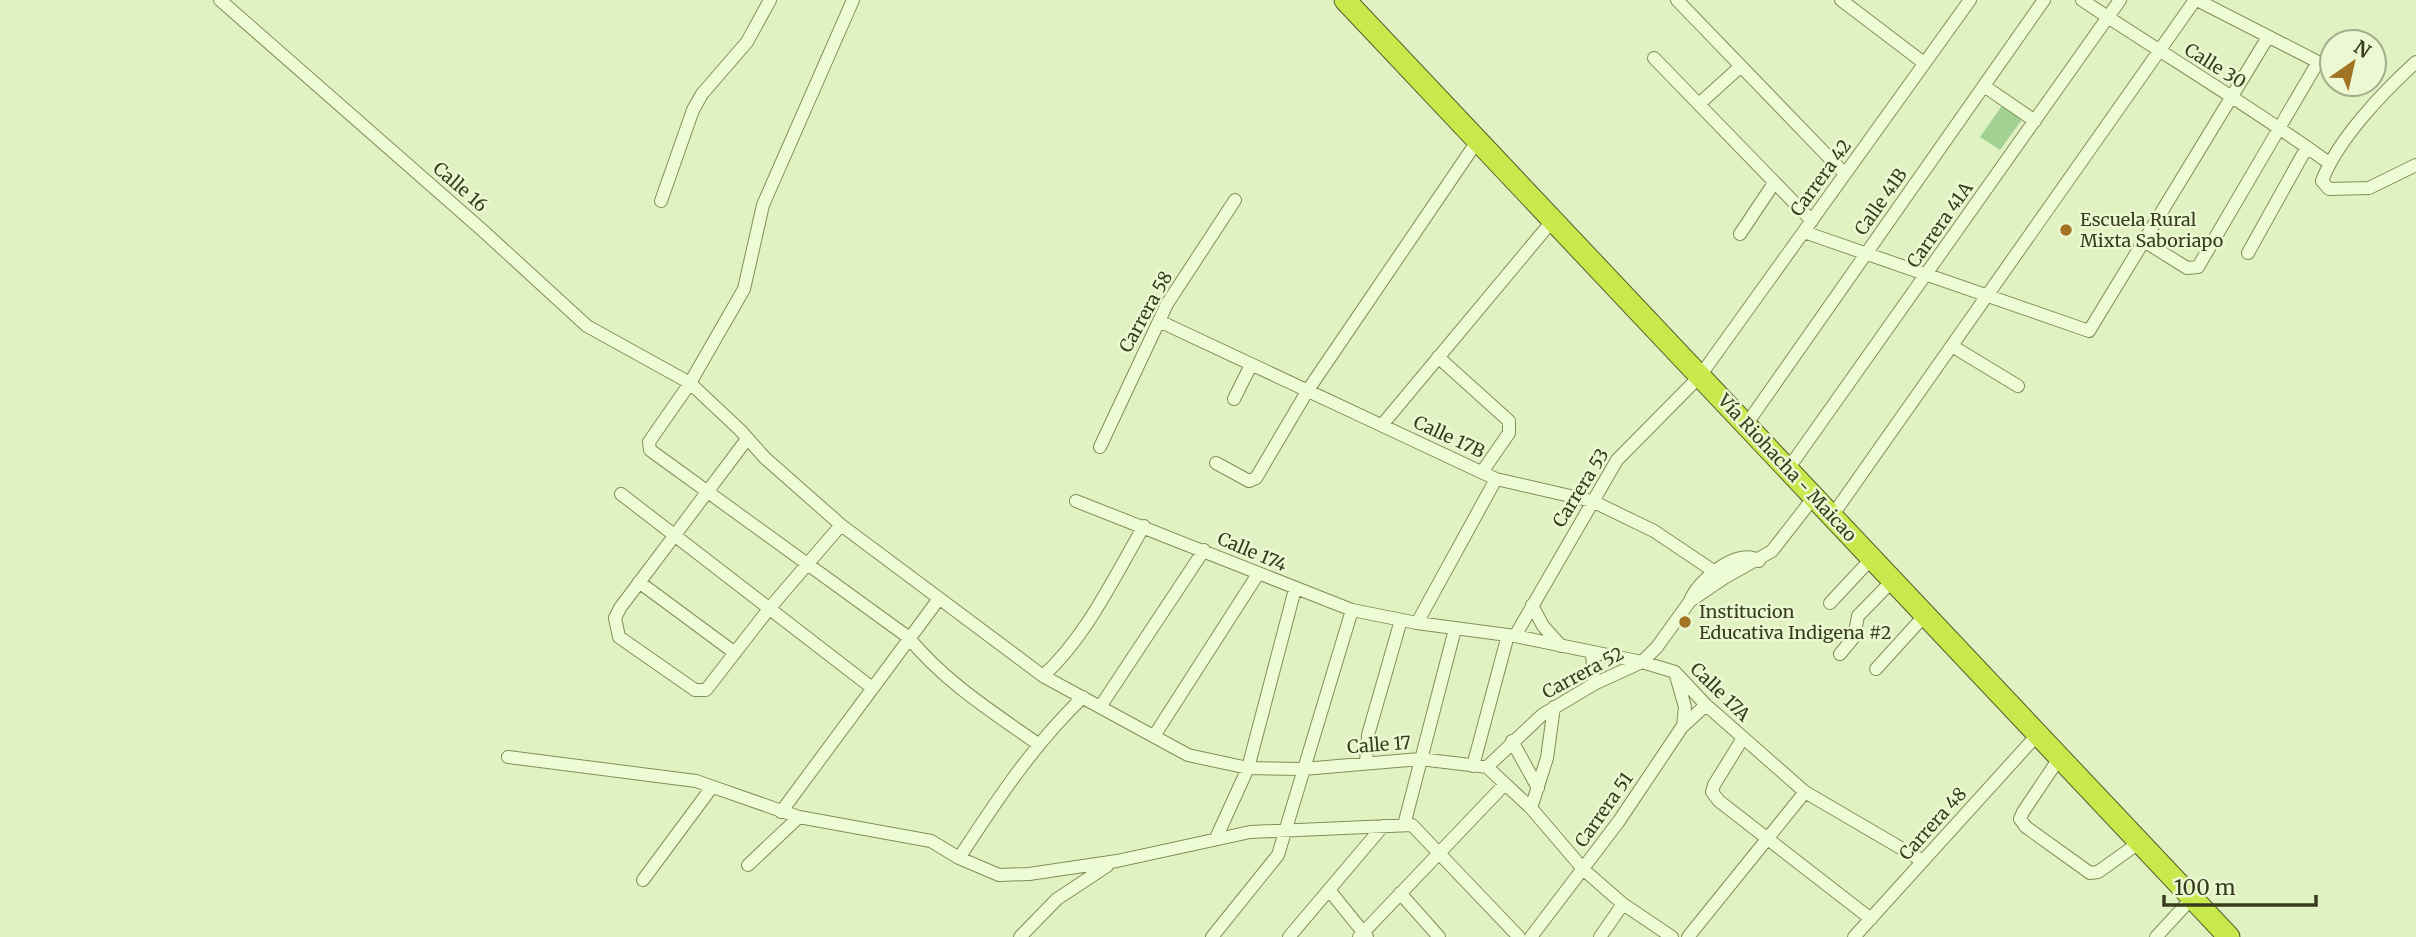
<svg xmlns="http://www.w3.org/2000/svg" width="2416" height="937" font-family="Merriweather,serif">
  <rect width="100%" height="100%" fill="#e1f2c2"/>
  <!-- green -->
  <path fill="#a3d194" d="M2003,104L2023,118L2000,150L1980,137Z"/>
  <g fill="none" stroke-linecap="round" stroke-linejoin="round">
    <defs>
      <path id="street" d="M220,0L481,229L587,326L690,383L740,430L765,458L841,525L1043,676L1188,755L1248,768L1303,769L1420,759L1487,767L1531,808L1584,870L1623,904L1672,937
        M853,0L763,205L744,289L690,383L649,442L650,450L908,637C945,682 991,711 1038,744
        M1677,0L1845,174
        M1841,0L1924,63
        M2082,0C2164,55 2249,105 2329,163
        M1654,58L1812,221
        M2416,62C2384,91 2337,140 2322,181L2329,189L2369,188L2416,165
        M1984,86L2035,121
        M1699,104L1741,66
        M661,201L693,110L702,94L747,42L770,0
        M1804,232L2089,331L2268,37
        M1740,234L1774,183
        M2144,241L2187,268L2198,267L2318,62L2197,0
        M2248,253L2307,147
        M1159,321L1496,479L1592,501L1654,531L1724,578
        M1952,346L2018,386
        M1438,357L1509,421V433L1482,472
        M1234,399L1251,365
        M1382,425L1553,220
        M1746,425L2044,0
        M747,439L620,608L615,618L619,637L695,690H706L768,610L841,525
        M1100,447L1167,304L1235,200
        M1216,463L1249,481L1256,478L1308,390L1478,140
        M1788,469L2120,0
        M621,494L871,687
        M1076,501L1352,610L1417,623L1515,636L1642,662L1675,672L1706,705L1805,792L1923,861
        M1832,516L2195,0
        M639,582L735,653
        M1690,601C1697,581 1738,546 1759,561
        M1830,603L1872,558
        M1532,605L1543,626L1561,646
        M1417,623L1496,479
        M1515,636L1617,460L1700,376L1970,0
        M1592,652L1594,684
        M1840,654L1854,637L1858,616L1893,580
        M1876,669L1925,615
        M1675,672L1685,707L1683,726
        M1043,676C1087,636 1114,577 1144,526
        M1100,707L1204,550
        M1154,736L1258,574
        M1743,738L1714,785L1712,792L1719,801L1871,919
        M1512,741L1538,788
        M508,757L696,781L799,817L931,841L959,858L999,875L1029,874L1117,861L1250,832L1412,825L1519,937
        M2060,757L2023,812L2020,819L2026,827L2090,873L2098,872L2140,842
        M1366,762L1368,735L1401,620
        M1473,766L1508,635
        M1487,767L1542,715L1594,684L1642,662L1657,647L1690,601L1724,578L1772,551L1814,497
        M1531,808L1547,758L1554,707
        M781,812L938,600
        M1404,825L1455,629
        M1217,836L1248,768L1295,589
        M959,858C997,800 1033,745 1083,697
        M748,865L799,817
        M643,880L712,787
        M1329,890L1367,937
        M1400,893L1439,937
        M1020,937L1057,899L1107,866
        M1212,937L1278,855L1352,610
        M1289,937L1383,826
        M1359,937L1505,784
        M1531,937L1619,821L1682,727L1706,705
        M1600,937L1623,904
        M1688,937L1805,792
        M1854,937L2038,734
        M2156,937L2192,898"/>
      <path id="highway" d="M1345,0L2229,937"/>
    </defs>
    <!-- street casing -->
    <use href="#street" stroke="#848d57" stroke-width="14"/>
    <!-- highway casing -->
    <use href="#highway" stroke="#555b2c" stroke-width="23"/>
    <!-- street -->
    <use href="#street" stroke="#eefcd6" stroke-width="12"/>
    <!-- highway -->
    <use href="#highway" stroke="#c8e84b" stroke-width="21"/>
  </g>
  <!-- markers -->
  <g fill="#a17322" stroke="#ebf8d2" stroke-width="2.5">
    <circle cx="2066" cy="230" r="7"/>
    <circle cx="1685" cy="622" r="7"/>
  </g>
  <g text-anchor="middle" stroke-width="5" stroke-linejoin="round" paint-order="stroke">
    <!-- street labels -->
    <g font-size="18" fill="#383c1d" stroke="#ebf8d2">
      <text transform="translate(2215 66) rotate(32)" y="6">Calle 30</text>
      <text transform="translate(1821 178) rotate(-54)" y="6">Carrera 42</text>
      <text transform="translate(460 187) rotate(41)" y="6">Calle 16</text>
      <text transform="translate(1881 202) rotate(-55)" y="6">Calle 41B</text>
      <text transform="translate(1940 225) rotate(-55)" y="6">Carrera 41A</text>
      <text transform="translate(1146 312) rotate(-61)" y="6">Carrera 58</text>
      <text transform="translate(1449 437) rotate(25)" y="6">Calle 17B</text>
      <text transform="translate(1787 468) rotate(47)" y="6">Vía Riohacha - Maicao</text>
      <text transform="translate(1581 488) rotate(-58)" y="6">Carrera 53</text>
      <text transform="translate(1252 552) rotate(23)" y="6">Calle 174</text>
      <text transform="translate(1583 673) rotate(-28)" y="6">Carrera 52</text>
      <text transform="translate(1720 692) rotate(44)" y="6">Calle 17A</text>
      <text transform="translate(1379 745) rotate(-4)" y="6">Calle 17</text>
      <text transform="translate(1604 810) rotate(-55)" y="6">Carrera 51</text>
      <text transform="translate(1933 824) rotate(-48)" y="6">Carrera 48</text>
    </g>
    <!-- poi labels -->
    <g font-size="18" fill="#383c1d" stroke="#ebf8d2" text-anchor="start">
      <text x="2080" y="226">Escuela Rural<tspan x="2080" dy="21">Mixta Saboriapo</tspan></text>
      <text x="1699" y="618">Institucion<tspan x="1699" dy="21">Educativa Indigena #2</tspan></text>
    </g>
  </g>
  <!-- north arrow -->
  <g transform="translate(2353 63) rotate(34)"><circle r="33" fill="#ebf8d2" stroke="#a3ad8a" stroke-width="2"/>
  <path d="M0-5L12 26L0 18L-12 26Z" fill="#a17322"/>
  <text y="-10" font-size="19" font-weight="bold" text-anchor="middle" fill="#383c1d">N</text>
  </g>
  <!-- scale -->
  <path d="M2164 895v10h152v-10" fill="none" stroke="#383c1d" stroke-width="3.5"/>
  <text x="2174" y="895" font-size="21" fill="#383c1d" stroke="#ebf8d2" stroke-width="5" paint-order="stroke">100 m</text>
</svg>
